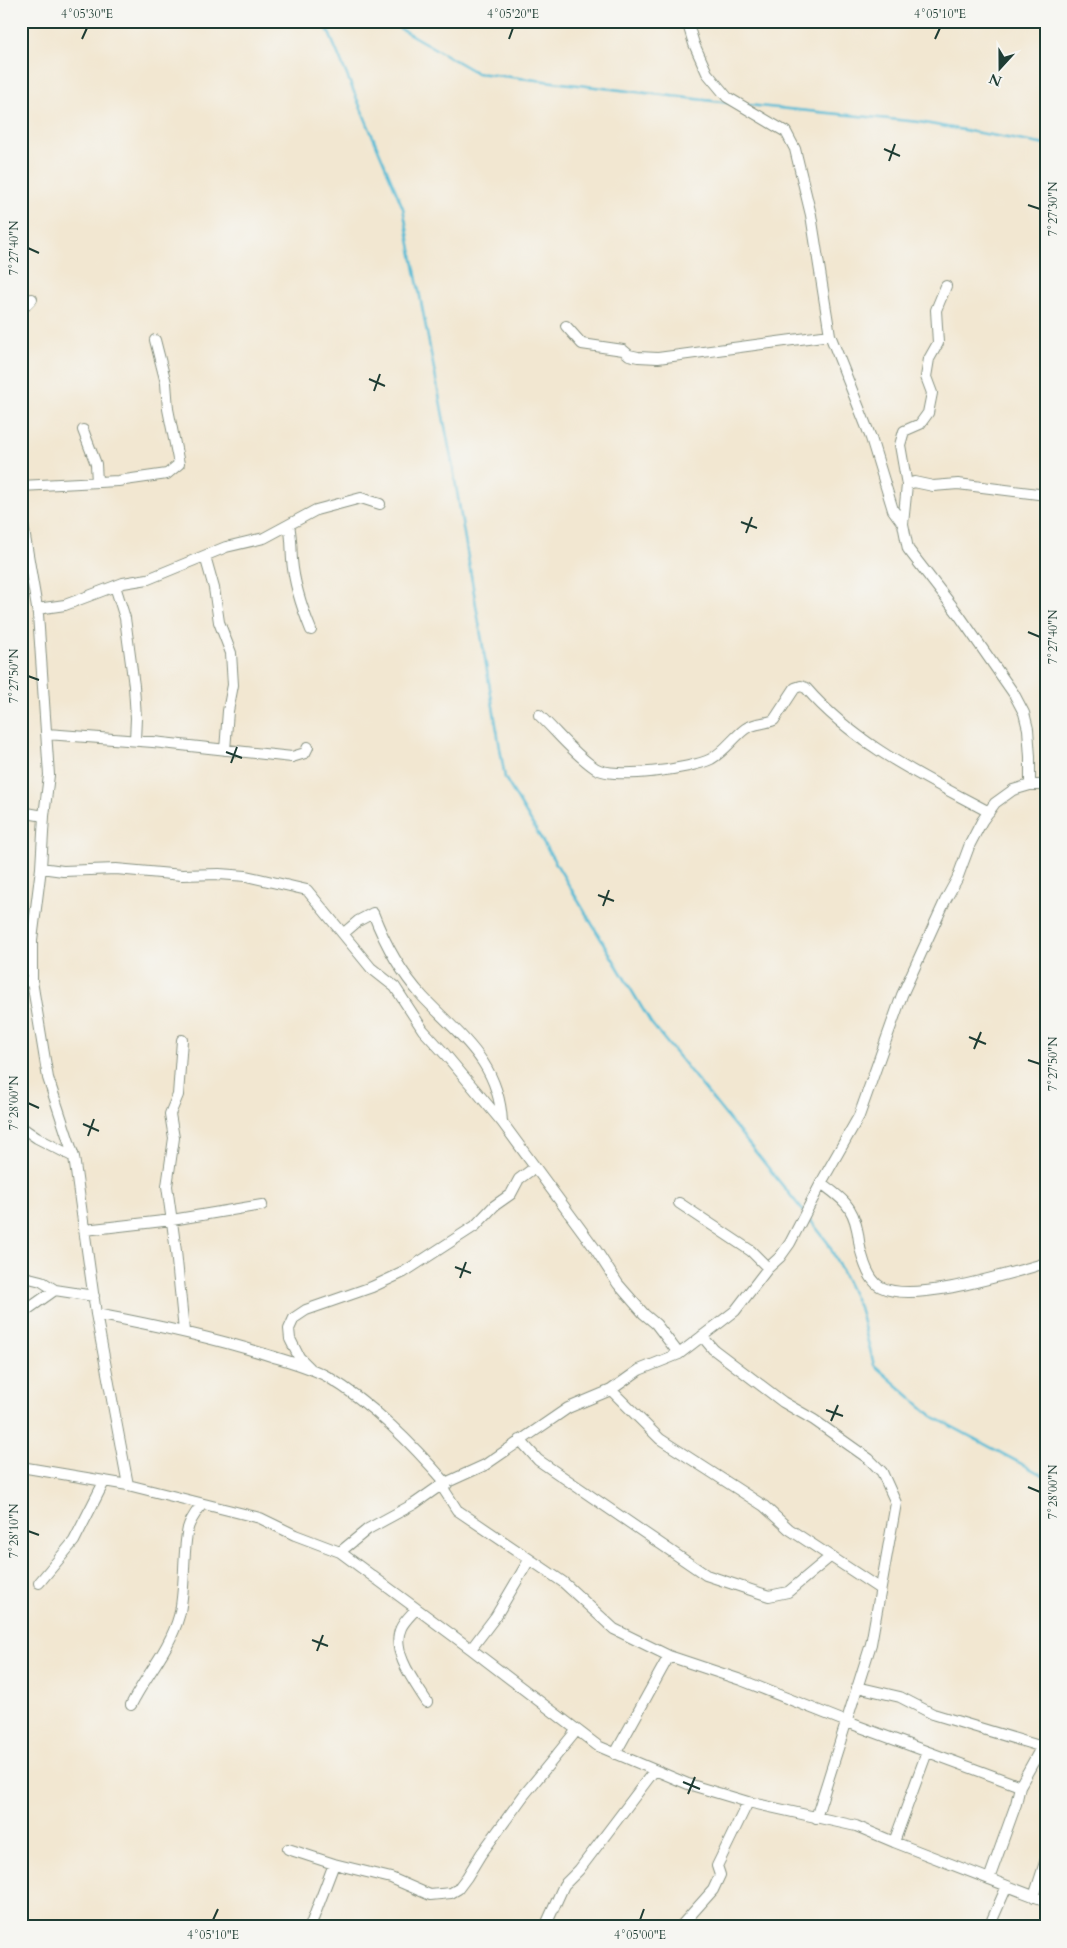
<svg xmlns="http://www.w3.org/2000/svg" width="1067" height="1948" font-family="Cardo,serif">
  <rect width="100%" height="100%" fill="#f6f6f2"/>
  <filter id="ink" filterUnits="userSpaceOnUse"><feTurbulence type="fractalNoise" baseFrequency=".02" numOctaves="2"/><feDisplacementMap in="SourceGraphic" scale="10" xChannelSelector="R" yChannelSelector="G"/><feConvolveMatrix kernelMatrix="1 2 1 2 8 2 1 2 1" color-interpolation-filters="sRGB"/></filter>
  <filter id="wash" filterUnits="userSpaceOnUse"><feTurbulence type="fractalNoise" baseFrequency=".0096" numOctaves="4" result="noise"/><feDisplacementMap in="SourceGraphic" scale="20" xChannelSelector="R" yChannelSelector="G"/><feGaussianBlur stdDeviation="1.12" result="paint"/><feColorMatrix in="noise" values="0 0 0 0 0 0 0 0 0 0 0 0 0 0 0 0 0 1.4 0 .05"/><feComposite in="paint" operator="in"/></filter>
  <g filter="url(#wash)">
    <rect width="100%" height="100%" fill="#f2e7d1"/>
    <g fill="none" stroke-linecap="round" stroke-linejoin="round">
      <!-- stream -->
      <path stroke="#56bbd5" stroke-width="2.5" d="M324,21L403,208L453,468L505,778L651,1023L804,1212
        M387,21L477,73L730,103
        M748,105L919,122L1046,145
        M807,1216L828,1243L859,1307L874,1365L932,1416L1046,1477"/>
    </g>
  </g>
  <g filter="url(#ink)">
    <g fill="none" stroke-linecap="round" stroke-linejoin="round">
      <defs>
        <path id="minor" d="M687,21L694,44L707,73L727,97L786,132L795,149L811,215L830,335L871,438L893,510L903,524L908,549L959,615L1014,694L1024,713L1028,729L1030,757V785
          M21,310L32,299
          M566,326L582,344L623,350L629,355L638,357L658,358L830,335
          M83,430L96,464L97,482
          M907,485L900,445L904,431L920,424L928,413L932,393L926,377L929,359L938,343L936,310L946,286
          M21,486L118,481L167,474L179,464L168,409L166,383L155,340
          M21,513L38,614L49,775L44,816L41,868L32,940V981L48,1078L74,1157L96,1314L128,1485
          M903,524L907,485L914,482L933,486L958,484L1046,495
          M289,525C292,540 291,546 292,560C294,584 302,608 311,630
          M205,556L214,588L219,622L231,653L233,685L228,711L225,750
          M115,586L125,618L134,686L136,718L135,740
          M37,609L65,605L123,583L148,579L226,547L264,538L316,510L361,498L380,504
          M539,715C557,732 574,754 595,768C613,780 691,769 711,759C725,751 733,738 745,729C753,723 765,724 774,720L795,688L801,686L806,688C855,745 924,777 989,812
          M47,734L153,742L292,757L305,753L308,747
          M21,812L44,816
          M41,868L63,871L116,869L182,875L219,874L246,876L307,890L371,968L395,987L423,1030L445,1054L502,1122L596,1250L618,1284L644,1314L656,1324L679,1354
          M344,933L358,921L373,913C385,944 400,972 423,997C461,1037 499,1062 502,1122
          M21,982L32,981
          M182,1040L178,1095L170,1114L174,1138L167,1186L176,1251L184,1331
          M21,1127L37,1138L74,1157
          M821,1183C840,1197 852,1204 857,1229C859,1237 859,1247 862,1255C865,1266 871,1282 881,1287C914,1304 1010,1273 1046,1263
          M679,1203L751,1251L768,1268
          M85,1230L172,1220L262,1205
          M29,1278L41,1281L55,1290
          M21,1314L55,1290L94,1296
          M96,1314C155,1325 213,1337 271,1356C290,1362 310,1367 328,1377C373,1404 412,1444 447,1484
          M702,1336L713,1349L783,1402L814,1420L869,1459L882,1472L896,1503L871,1644L816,1818
          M310,1368L299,1357L290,1339L289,1329L294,1318L306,1310L372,1287L404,1272L475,1226L494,1206L511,1194L519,1179L534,1168
          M611,1390L660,1439L764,1506L789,1529L880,1589
          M520,1440L538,1460L706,1575L769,1596L788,1592L830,1557
          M21,1467L128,1485L260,1518L295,1535L340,1552L471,1649L598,1746L688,1784L748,1802L856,1826L894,1842L1046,1901
          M441,1485L457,1510L563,1582L614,1629L669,1656L741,1680L847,1722L1020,1786
          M340,1552L368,1529L414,1504L441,1485L485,1465L568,1408L611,1390L639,1370L679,1354L735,1311L768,1268L780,1257L790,1243L821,1183L859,1116L902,995L945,901L957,879L970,844L982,821L995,803L1013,790L1030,785H1046
          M39,1583L74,1541L104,1482
          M416,1609C411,1615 404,1621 401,1628C390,1651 415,1683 427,1702
          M471,1649L496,1616L529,1560
          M857,1687L900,1697L933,1714L1046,1748
          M131,1705C146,1675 170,1649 179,1616C186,1588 182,1556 188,1528C190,1520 197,1511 202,1504
          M615,1754L669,1656
          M894,1842L927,1752
          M288,1849L334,1864L391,1878L430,1895L451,1893L458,1889L467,1877L481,1854L524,1795L577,1730
          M989,1879L1016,1804L1020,1786L1046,1739
          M1034,1897L1046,1859
          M310,1927L334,1864
          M545,1927L564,1885L579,1870L654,1771
          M680,1927L713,1890L720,1875L717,1866L748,1802
          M989,1927L1007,1886"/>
      </defs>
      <!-- minor casing -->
      <use href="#minor" stroke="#889282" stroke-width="12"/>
      <!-- minor -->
      <use href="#minor" stroke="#fff" stroke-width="10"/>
    </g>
  </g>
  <!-- ticks -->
  <path fill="none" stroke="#1f3d34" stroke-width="2" d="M82,39L87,28M509,39L513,28M935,39L940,28M884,149L900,156M889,161L895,144M1028,205L1040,209M28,248L39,253M369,379L385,386M374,391L380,374M741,522L757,528M746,533L752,517M1028,632L1040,637M28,676L39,680M226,752L242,758M231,763L237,747M598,895L614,901M603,906L609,890M969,1037L986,1044M974,1049L981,1032M1028,1060L1040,1064M28,1103L39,1108M83,1124L99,1131M88,1136L94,1119M455,1267L471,1273M460,1278L466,1262M826,1410L843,1416M831,1421L838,1405M1028,1487L1040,1492M28,1531L39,1535M312,1640L328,1646M317,1651L323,1635M683,1782L700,1789M688,1794L695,1777M213,1920L218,1909M640,1920L644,1909"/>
  <!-- margin -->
  <rect width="1067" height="1948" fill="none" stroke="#f6f6f2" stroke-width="55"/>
  <!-- north arrow -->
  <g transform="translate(1000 68) rotate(201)" stroke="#f6f6f2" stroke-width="4" paint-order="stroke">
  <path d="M0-4L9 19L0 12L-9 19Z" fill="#1f3d34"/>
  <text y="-8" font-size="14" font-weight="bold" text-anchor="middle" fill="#1f3d34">N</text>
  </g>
  <rect x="28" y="28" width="1012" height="1892" fill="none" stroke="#1f3d34" stroke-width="2"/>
  <g font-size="12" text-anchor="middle" fill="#1f3d34">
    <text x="87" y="18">4°05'30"E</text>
    <text x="513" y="18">4°05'20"E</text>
    <text x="940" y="18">4°05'10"E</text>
    <text transform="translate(1053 209) rotate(-90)" y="4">7°27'30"N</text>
    <text transform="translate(14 248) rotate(-90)" y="4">7°27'40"N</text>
    <text transform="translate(1053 637) rotate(-90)" y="4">7°27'40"N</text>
    <text transform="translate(14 676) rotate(-90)" y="4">7°27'50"N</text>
    <text transform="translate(1053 1064) rotate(-90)" y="4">7°27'50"N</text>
    <text transform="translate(14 1103) rotate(-90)" y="4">7°28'00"N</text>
    <text transform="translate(1053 1492) rotate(-90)" y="4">7°28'00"N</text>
    <text transform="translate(14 1531) rotate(-90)" y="4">7°28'10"N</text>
    <text x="213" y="1939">4°05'10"E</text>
    <text x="640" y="1939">4°05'00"E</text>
  </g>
</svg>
